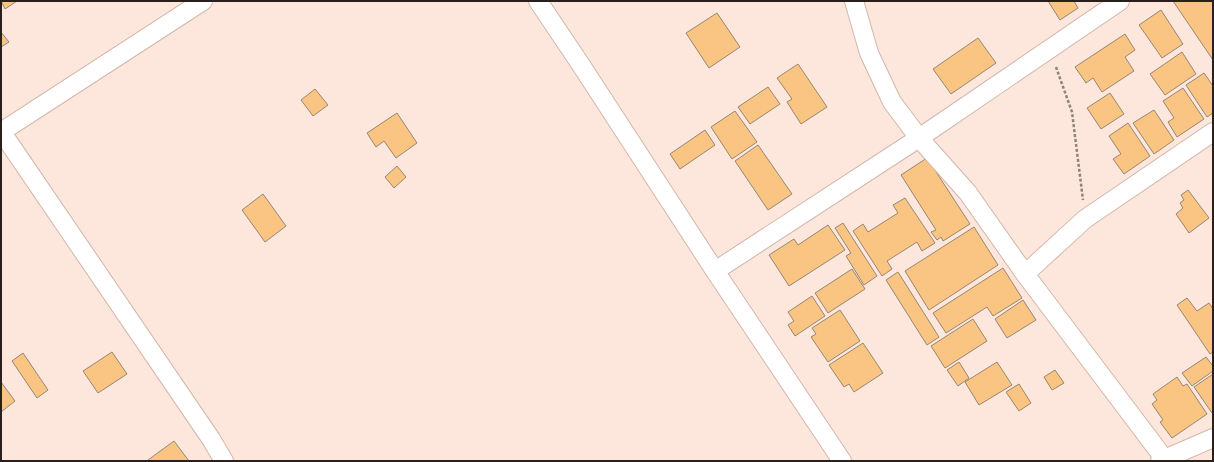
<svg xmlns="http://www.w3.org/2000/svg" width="1214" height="462" font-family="'Source Sans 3',sans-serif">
  <rect width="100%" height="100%" fill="#fde6dc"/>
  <!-- building -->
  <path fill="#fac582" stroke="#978672" d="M1,1H17L5,9Z
    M1048,1H1074L1078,8L1060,20Z
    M1173,1H1213V60Z
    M1161,10L1183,44L1162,58L1139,25Z
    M717,13L740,47L709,68L686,33Z
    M1,32L9,42L1,47Z
    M1125,34L1135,50L1125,57L1134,71L1102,92L1093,78L1086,83L1075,67Z
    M978,38L996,63L951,94L933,69Z
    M1182,52L1196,74L1165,95L1150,74Z
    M798,64L827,107L801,124L787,102L792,99L777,78Z
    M1204,73L1213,86V113L1207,117L1186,85Z
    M768,87L780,104L750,124L738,107Z
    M1183,88L1204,119L1177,137L1168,122L1174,118L1163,101Z
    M315,89L328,105L313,116L301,100Z
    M1110,93L1124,114L1101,129L1087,108Z
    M1154,110L1174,140L1154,154L1133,123Z
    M735,111L757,142L732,159L711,127Z
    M397,113L417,143L396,158L384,141L376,147L367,133Z
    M1128,123L1150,156L1124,174L1113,159L1121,154L1109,136Z
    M705,130L715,145L680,169L670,154Z
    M758,145L792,194L768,210L735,161Z
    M927,158L970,224L943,241L941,237L937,240L931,232L936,230L901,175Z
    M397,166L406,177L394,188L385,177Z
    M1188,190L1209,218L1189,233L1176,214L1183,208L1180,203L1184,200L1181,195Z
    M263,194L286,226L265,242L242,210Z
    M905,198L935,243L922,251L917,242L887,261L892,269L882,276L853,231L863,224L868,232L898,213L893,205Z
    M843,223L877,276L864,285L846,256L851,253L835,228Z
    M828,225L845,250L789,286L769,255L794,239L798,245Z
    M974,227L998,265L929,310L905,271Z
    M1003,268L1022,298L993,316L987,307L946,333L933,313Z
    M852,269L865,289L828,313L815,293Z
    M898,272L939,337L927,345L886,280Z
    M812,296L825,316L795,336L788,325L794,321L788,312Z
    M1187,298L1197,311L1209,303L1213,309V352L1210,354L1177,305Z
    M1023,300L1036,320L1007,338L995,319Z
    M840,310L860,341L828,362L811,337L816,334L812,328Z
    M973,319L987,341L945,368L931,346Z
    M863,343L883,373L854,392L849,384L844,387L829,365Z
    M112,352L127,374L98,393L83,371Z
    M23,353L48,390L37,398L12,361Z
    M1206,357L1213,366V371L1192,386L1182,373Z
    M959,362L969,378L958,386L947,370Z
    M997,362L1012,385L979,405L965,382Z
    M1055,370L1064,383L1052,390L1044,377Z
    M1213,374V412L1212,413L1194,387Z
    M1177,377L1183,386L1187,384L1207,414L1172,438L1160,422L1163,420L1152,404L1157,400L1153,394Z
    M1,382L15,401L1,412Z
    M1019,384L1031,403L1019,411L1006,392Z
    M174,441L189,461H149L148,460Z"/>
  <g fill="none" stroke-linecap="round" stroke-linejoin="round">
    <defs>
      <path id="minor" d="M538,1L581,65L715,271L842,461
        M854,1L869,53L892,102L919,138L968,193L1025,274L1166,461
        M1,131L211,439L224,461
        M1,132L203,1
        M715,271L919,138L1120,1
        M1025,274L1085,219L1213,132
        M1160,461L1213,438"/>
    </defs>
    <!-- minor casing -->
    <use href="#minor" stroke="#d2b7ab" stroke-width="20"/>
    <!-- path -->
    <path stroke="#92827b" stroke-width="2.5" stroke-dasharray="3 2" stroke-linecap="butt" d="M1056,67L1072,112L1083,200"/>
    <!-- minor -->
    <use href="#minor" stroke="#fff" stroke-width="18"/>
  </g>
  <!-- border -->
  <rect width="1214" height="462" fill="none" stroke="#291f1b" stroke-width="4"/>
</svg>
